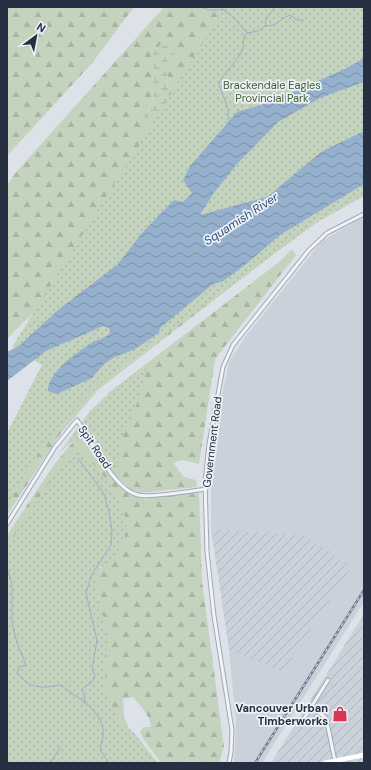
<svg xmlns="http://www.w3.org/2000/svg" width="371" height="770" font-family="'DM Sans',sans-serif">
  <defs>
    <pattern id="industrial-furrows" width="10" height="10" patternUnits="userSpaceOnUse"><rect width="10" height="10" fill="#cbd1db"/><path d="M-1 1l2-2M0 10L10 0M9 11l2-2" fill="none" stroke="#aeb4bd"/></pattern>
    <pattern id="forest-firs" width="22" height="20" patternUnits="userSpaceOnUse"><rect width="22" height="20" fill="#c3d3be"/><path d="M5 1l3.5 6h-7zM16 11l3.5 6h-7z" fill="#a7b5a4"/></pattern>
    <pattern id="wetland-marsh" width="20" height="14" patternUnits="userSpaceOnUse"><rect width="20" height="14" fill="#c3d3be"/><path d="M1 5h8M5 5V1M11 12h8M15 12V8" fill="none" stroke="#a7b5a4"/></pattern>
    <pattern id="park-dots" width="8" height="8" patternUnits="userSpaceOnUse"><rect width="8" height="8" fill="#c3d3be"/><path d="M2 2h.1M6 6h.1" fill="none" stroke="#a7b5a4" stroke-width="1.8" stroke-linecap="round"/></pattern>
    <pattern id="water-waves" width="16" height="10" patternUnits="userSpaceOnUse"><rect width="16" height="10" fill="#95b0cc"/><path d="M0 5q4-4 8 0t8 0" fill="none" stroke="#7990a7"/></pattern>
  </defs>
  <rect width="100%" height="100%" fill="#dde2e9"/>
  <!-- built -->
  <path fill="#cbd1db" d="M363,217L364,602L262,763H234L236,722L229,650L284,672L298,535L211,529V468L219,411L229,362L245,337L322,241Z"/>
  <!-- industrial -->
  <path fill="url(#industrial-furrows)" d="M211,529L298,535L300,533L352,566L283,672L229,650Z
    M364,614V763H271L328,672Z"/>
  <!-- forest -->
  <path fill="url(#forest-firs)" fill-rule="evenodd" d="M7,7H134L93,62L7,156Z
    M164,7H364L49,297L7,339V185L17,171ZM154,52L169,65L167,72L169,104L147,114L154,97Z
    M364,186V198L358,195L310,226L99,389L61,433L7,515V496L33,455L92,378Z
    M292,249L296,255L215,359L199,464L182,460L175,462L174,464L184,477L196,480L197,487L139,493L129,488L110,470L107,394L279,262Z
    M77,437C102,450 110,488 140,497L199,493L202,581L224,747L219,763H161L144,740L140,732L144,727H151C150,715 141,706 133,697L123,699L124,717L128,726V739L104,694L103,662L106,629L100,607L95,575L110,557L7,562V535L53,466Z"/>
  <!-- wetland -->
  <path fill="url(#wetland-marsh)" d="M161,44L173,48L175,52L167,72L169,104L158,124L147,123L145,120L154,97V52Z"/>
  <!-- park -->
  <path fill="url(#park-dots)" d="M225,7H364V196L316,223L103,381L79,405L42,448L7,505V433L42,365L12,347Z
    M147,364L145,377L136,406L122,438L116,477L84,440C73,437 66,447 58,455L90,411L111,391Z
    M79,448C98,468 133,506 125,536C122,548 112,557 107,568L101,566L97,573L98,596L105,624L108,630L105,659V693L118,719L135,734L158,763H7V547L59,467Z"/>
  <!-- water -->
  <path fill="url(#water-waves)" d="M364,58V82L320,98L278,122L237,164L213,194L200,215L267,197L321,152L364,131V184L280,235L245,265L223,281L213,284L160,328L159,333L135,349L113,358L103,365L92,378L57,394L48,391C48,373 74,355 88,345C96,340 103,340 110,333L109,328L103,326L46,351L7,381V352L19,346L58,310L118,264L141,234L174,200L183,202L192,193L183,180L190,166L237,112L271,102L349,67Z"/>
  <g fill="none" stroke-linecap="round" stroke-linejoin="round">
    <!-- stream -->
    <path stroke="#95b0cc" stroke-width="1" d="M201,7L208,10H224
      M220,7L234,18L247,33
      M266,26C279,26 280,18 290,15L297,20H303
      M230,121L228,120V109L219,84L221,79L237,59L243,49L244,36L247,33L258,31L265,26L266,19L275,7
      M78,458L104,494L109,511L112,531L111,545L92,574L86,593L97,640L92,670L95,675L92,682L82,689L85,698L84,703
      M7,568L12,584V622L17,643L26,665L20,667L17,673C31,690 41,688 61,685C75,697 103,710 103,731C104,737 101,744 100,750L109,763
      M50,763L60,748"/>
    <defs>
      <path id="street" d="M7,524L55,447L77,420C90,439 114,490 138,495C150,498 191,491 206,489
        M311,707L326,718L335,761
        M300,725L328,680
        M229,763L231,752L232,730L214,616L207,552L205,482L209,444L223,367L233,345L309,250L327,233L364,214"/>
    </defs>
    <!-- street casing -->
    <use href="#street" stroke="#a2a9b3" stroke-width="5"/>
    <!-- street -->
    <use href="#street" stroke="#f0f3f7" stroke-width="3"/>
    <!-- secondary -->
    <path stroke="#fff" stroke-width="4.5" d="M324,763L364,755"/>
    <defs>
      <path id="rail" d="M255,763L364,590"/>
    </defs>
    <!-- rail casing -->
    <use href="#rail" stroke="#758194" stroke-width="2.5"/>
    <!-- rail -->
    <use href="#rail" stroke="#edf1f6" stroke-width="1" stroke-dasharray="3" stroke-linecap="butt"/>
  </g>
  <!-- icons -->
  <defs>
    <symbol id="shop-bare" viewBox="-9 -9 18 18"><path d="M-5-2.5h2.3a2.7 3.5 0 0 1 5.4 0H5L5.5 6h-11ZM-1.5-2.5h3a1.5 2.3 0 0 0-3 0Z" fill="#da364f" stroke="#edf1f6" stroke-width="2.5" paint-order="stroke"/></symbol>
  </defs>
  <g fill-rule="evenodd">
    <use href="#shop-bare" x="329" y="703" width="22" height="22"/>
  </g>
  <g text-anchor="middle" stroke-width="3.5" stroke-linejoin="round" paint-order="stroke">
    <!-- park labels -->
    <g font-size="11" fill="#3a5e31" stroke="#edf1f6">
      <text x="272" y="89">Brackendale Eagles<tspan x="272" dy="13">Provincial Park</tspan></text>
    </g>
    <!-- street labels -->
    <g font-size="11" fill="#252f41" stroke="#edf1f6">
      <text transform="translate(212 442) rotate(-83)" y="4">Government Road</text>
      <text transform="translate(95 447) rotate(56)" y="4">Spit Road</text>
    </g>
    <!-- poi labels -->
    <g font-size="11" font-weight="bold" fill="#252f41" stroke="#edf1f6" text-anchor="end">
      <text x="328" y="712">Vancouver Urban<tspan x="328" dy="13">Timberworks</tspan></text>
    </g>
    <!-- water labels -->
    <g font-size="12" font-style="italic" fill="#2c4e78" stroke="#edf1f6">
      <text transform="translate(241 219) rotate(-33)" y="4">Squamish River</text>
    </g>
  </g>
  <!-- border -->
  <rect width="371" height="770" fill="none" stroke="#252f41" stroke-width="16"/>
  <!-- north arrow -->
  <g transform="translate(36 36) rotate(32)" stroke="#edf1f6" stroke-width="3" paint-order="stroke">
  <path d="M0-3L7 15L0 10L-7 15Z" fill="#252f41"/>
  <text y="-6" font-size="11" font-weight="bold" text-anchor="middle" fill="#252f41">N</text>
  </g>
</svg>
